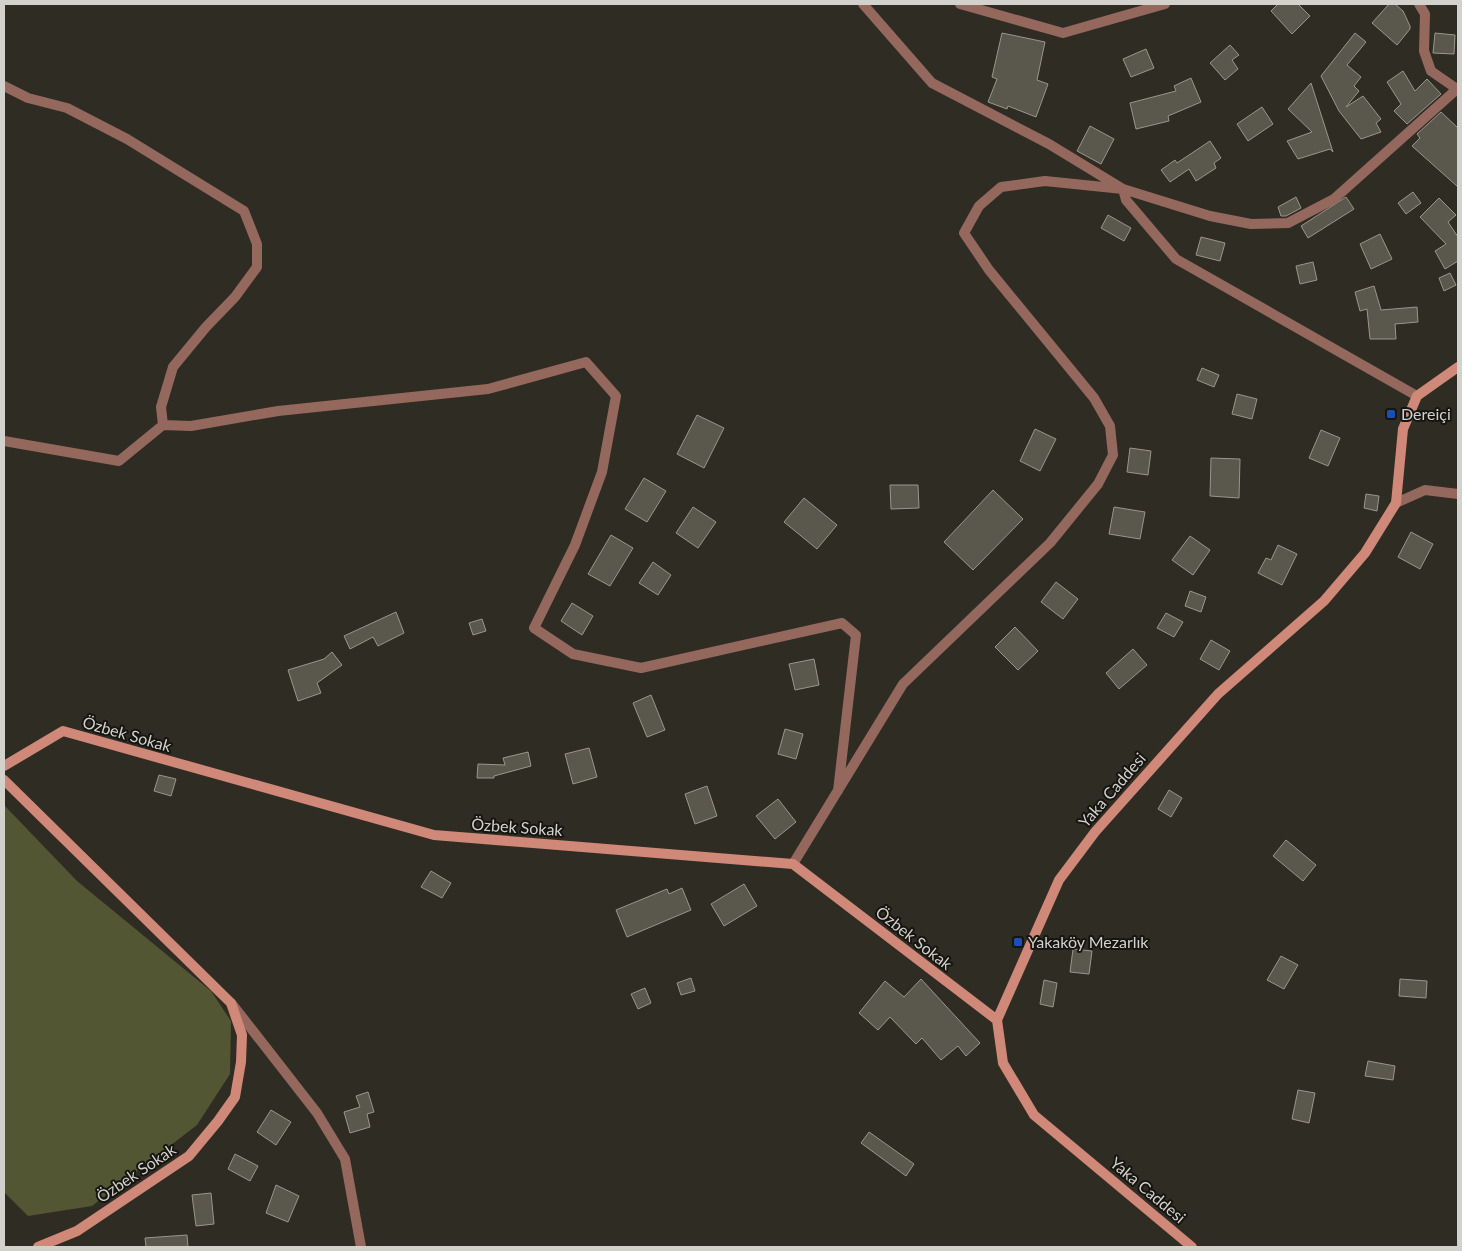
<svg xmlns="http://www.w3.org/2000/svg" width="1462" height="1251" font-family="Lato,sans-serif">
  <rect width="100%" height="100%" fill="#2f2c23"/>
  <!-- green -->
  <path fill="#535633" d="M4,805L77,881L211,991L231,1021L230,1074L197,1125L92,1206L28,1216L4,1192Z"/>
  <!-- building -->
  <path fill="#5a574d" stroke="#9a968b" d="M1278,4H1298L1310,16L1292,34L1271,11Z
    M1389,4H1395L1403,11L1410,26V29L1397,45L1372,23Z
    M1002,33L1045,42L1037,80L1048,84L1036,117L1008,106L1007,109L988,102L997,79L992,77Z
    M1355,33L1366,42L1347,65L1361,77L1354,86L1359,91L1346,107L1363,96L1381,119L1376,123L1381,132L1361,139L1339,111L1321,76Z
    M1435,33L1455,35L1454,54L1433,53Z
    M1230,45L1239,55L1232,60L1238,69L1225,80L1210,63Z
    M1146,49L1154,68L1131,77L1123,59Z
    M1403,71L1415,91L1427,79L1441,94L1407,124L1394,111L1401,104L1387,82Z
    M1191,78L1201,102L1168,116L1169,121L1136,129L1130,103L1176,91L1174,86Z
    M1311,83L1333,152L1330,149L1298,159L1287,141L1312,132L1288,109Z
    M1262,107L1273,124L1248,141L1237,124Z
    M1441,112L1458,128V187L1412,146L1420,138L1417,134Z
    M1090,126L1114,139L1101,164L1077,151Z
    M1210,141L1221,158L1214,163L1216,168L1196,181L1189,169L1170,182L1161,170L1175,160L1177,163Z
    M1413,192L1421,203L1406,214L1398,203Z
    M1296,197L1301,208L1286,216H1281L1278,207Z
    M1346,197L1354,209L1308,238L1301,226Z
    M1439,198L1456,215L1448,222L1458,237V261L1445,269L1435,251L1446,244L1420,217Z
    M1108,215L1131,228L1124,241L1101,228Z
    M1380,234L1392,259L1371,269L1360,244Z
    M1201,237L1225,243L1220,261L1196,255Z
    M1313,262L1317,280L1300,284L1296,266Z
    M1450,273L1456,285L1444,291L1439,278Z
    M1374,286L1381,310L1417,307L1418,322L1395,324L1396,339H1370L1367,309L1360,311L1355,292Z
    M1202,368L1219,375L1214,387L1197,380Z
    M1237,394L1257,399L1252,419L1232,414Z
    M697,415L724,428L704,468L677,454Z
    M1035,429L1056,439L1040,471L1020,461Z
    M1321,430L1340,438L1328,466L1309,458Z
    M1130,448L1151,451L1148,475L1127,472Z
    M1211,458L1240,459L1239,498L1210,496Z
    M644,478L666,491L647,522L625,509Z
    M890,485H918L919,508L891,509Z
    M993,490L1023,519L973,570L944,542Z
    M1366,494L1379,496L1377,511L1364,508Z
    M804,498L837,525L817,549L784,522Z
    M693,507L716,522L698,548L676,533Z
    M1114,507L1145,512L1140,539L1109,534Z
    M1411,532L1433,544L1420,569L1398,557Z
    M611,535L633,548L610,586L588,574Z
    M1190,536L1210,550L1193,575L1172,560Z
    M1278,545L1297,554L1282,585L1258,573L1266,558L1271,560Z
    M653,562L671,575L658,595L639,583Z
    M1056,582L1078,599L1063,619L1041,602Z
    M1190,591L1206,597L1201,612L1185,606Z
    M572,603L593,616L582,635L561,621Z
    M396,612L404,633L378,646L373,637L350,649L344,636Z
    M1166,613L1183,622L1174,637L1157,628Z
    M482,619L486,631L473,635L469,623Z
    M1015,627L1038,651L1018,670L995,647Z
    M1211,640L1230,651L1219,670L1200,659Z
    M1133,649L1147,665L1119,689L1106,673Z
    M332,652L342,665L317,683L321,693L298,701L288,670L324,659Z
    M814,659L819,685L795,690L789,664Z
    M651,695L665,730L647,737L633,703Z
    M785,729L803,734L796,759L778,754Z
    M589,748L597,777L573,784L565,754Z
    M528,752L531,766L494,776V778H477L478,764L505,765L503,758Z
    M159,775L176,779L171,796L154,791Z
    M707,786L717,816L695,824L685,794Z
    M1169,790L1182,798L1171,817L1158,809Z
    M778,799L796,822L775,839L756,816Z
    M1286,840L1316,865L1303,881L1273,856Z
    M431,871L451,883L442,898L421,887Z
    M744,884L757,906L724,926L711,904Z
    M682,888L691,910L627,937L616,910L667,889L669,894Z
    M1073,949L1092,951L1089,974L1070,972Z
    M1281,956L1298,965L1284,989L1267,980Z
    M691,978L695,991L681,995L677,983Z
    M921,979L980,1043L966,1056L958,1046L941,1060L922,1038L916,1044L890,1017L878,1030L859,1013L885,981L904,997Z
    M1400,979L1427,981L1426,998L1399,996Z
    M1044,980L1057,983L1053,1007L1040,1004Z
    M645,988L651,1003L638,1009L631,994Z
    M1368,1061L1395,1066L1393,1080L1365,1076Z
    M1298,1090L1315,1093L1309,1123L1292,1119Z
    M368,1092L374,1112L367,1114L370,1127L350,1133L344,1112L360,1107L356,1096Z
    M271,1110L291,1122L276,1145L257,1132Z
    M869,1132L914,1164L906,1176L861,1143Z
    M235,1154L258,1166L250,1181L228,1169Z
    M276,1185L299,1196L288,1222L266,1213Z
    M211,1193L214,1224L196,1226L192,1195Z
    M187,1235L188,1247H146L145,1238Z"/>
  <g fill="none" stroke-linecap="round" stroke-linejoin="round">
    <!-- street -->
    <path stroke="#95685e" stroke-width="10" d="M863,4L932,83L1049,144L1123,189L1126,200L1176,259L1417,396
      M960,4L1063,33L1165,4
      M4,86L28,98L67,108L127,139L244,211L257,244V267L235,297L206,327L173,367L161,407L163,425L191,426L278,411L488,389L586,362L616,396L602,472L575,545L534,628L573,654L641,668L842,623L856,635L838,791
      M4,441L119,461L163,425
      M1396,503L1425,490L1458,494
      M793,864L903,684L1050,543L1098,484L1113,455L1110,426L1094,398L989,270L964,233L979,206L1001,187L1045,181L1123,189L1210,216L1251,224L1288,223L1334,199L1457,89L1431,71L1424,51L1425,14L1419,4
      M232,1004L317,1113L345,1159L361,1247"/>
    <!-- secondary -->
    <path stroke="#d08879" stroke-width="10" d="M4,766L63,731L434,835L793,864L997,1020
      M4,780L231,1003L242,1035L241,1062L235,1097L218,1121L189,1156L77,1231L38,1247
      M1192,1247L1034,1115L1003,1063L997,1020L1059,880L1095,832L1218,694L1324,601L1365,553L1396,503L1403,429L1417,396L1458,367"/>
  </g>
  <!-- markers -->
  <g fill="#1a4fb4" stroke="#161511" stroke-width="2">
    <rect x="1386" y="409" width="10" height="10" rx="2.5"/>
    <rect x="1013" y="937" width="10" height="10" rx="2.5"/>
  </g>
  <g text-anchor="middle" stroke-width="4" stroke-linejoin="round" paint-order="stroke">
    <!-- poi labels -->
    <g font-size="16" fill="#d3d1cb" stroke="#161511" text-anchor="start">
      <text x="1401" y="420">Dereiçi</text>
      <text x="1028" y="948">Yakaköy Mezarlık</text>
    </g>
    <!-- street labels -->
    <g font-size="16" fill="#d3d1cb" stroke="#161511">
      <text transform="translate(127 734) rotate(16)" y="6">Özbek Sokak</text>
      <text transform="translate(1112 790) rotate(-49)" y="6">Yaka Caddesi</text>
      <text transform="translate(517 827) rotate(4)" y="6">Özbek Sokak</text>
      <text transform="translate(914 938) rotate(38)" y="6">Özbek Sokak</text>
      <text transform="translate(136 1173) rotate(-34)" y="6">Özbek Sokak</text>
      <text transform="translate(1148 1190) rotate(40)" y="6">Yaka Caddesi</text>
    </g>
  </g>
  <!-- border -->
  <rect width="1462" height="1251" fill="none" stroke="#d3d1cb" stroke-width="10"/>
</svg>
